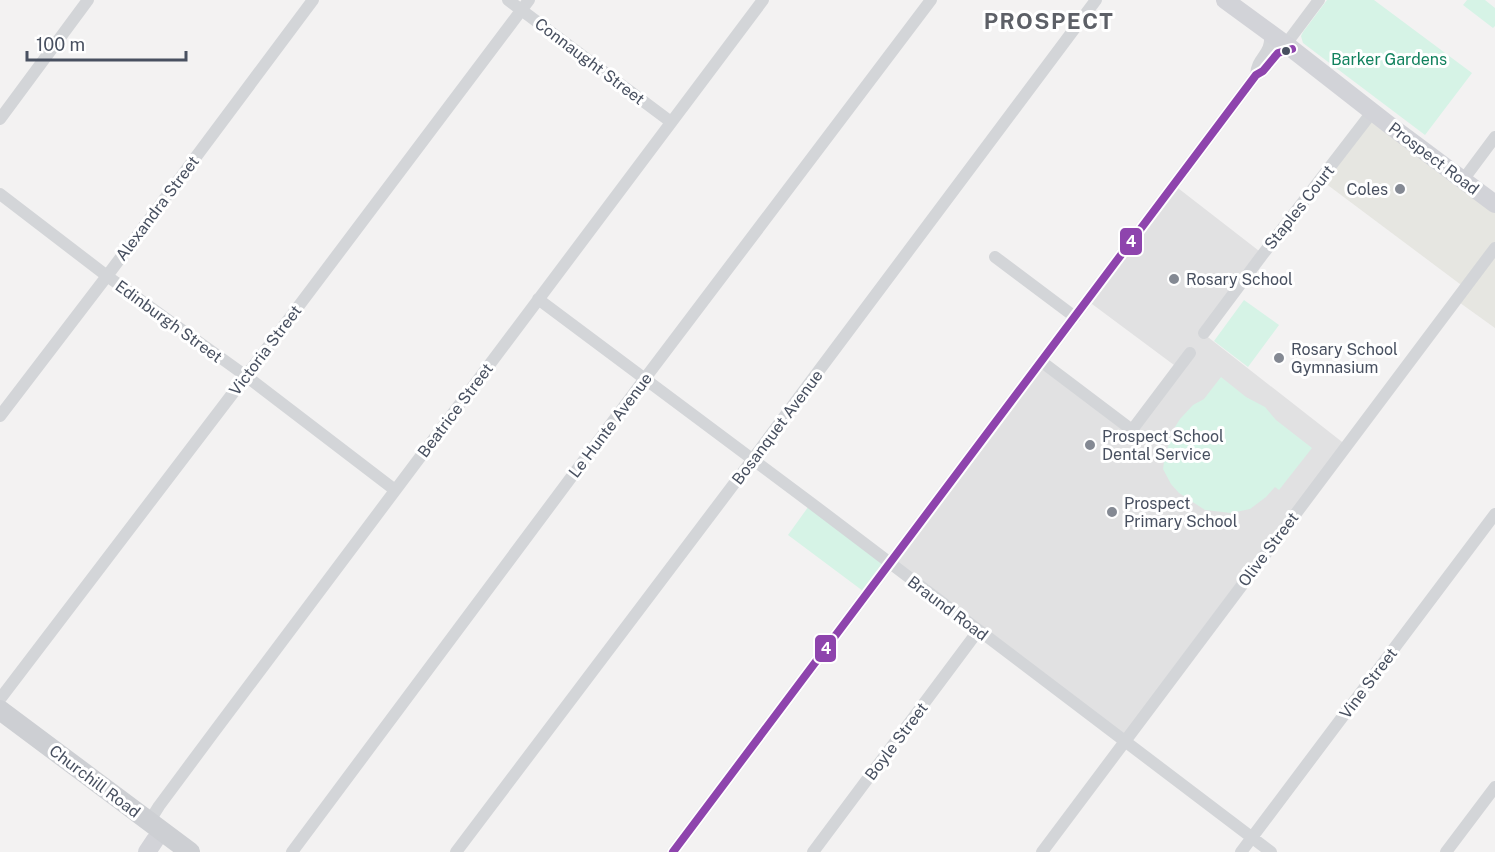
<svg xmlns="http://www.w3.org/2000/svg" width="1495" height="852" font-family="'Public Sans',sans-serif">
  <rect width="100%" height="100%" fill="#f3f2f2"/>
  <!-- commercial -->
  <path fill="#e6e6e1" d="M1373,111L1495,204V328L1456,300L1464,287L1321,180Z"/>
  <!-- education -->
  <path fill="#e1e1e2" d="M1174,185L1263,254L1204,334L1346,445L1124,741L890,564L1042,362L1132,429L1178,368L1088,301Z"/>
  <!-- green -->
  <path fill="#d6f3e6" d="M1327,0H1374L1472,73L1425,135L1303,43L1301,36L1303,32Z
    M1467,0H1485L1495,8V26L1493,28L1463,5Z
    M1244,300L1279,325L1248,367L1214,341Z
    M1221,377L1246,397L1265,407L1276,420L1312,448L1279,490L1275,487L1266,497L1250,509L1231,513L1205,510L1179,493L1171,484L1163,469L1165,455L1175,427L1180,419L1193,405L1204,399Z
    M811,503L890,564L867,594L788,535Z"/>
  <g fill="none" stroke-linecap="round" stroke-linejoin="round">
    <!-- street -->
    <path stroke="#d3d5d8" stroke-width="12" d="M508,0L671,122
      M1286,44L1319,0
      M1256,75C1257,56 1272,56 1270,34
      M0,119L88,0
      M1463,180L1495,137
      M0,194L107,276L246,376L395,490
      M995,257L1075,317
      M538,299L811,503L1271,852
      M1204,333L1263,254L1373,111
      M1042,362L1132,430L1190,353
      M0,416L107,276L313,0
      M0,699L246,376L529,0
      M149,822L159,806L214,732L763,0
      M292,852L640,385L931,0
      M456,852L749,464L1096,0
      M673,852L1256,75L1263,71L1278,53L1292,49
      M813,852L978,631
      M1042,852L1495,248
      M1241,852L1495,514
      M1446,852L1495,787"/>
    <!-- secondary -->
    <path stroke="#d2d3d8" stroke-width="18" d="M1225,0L1292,49L1388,124L1495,204
      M147,852L155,840"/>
    <!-- primary -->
    <path stroke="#cdcfd3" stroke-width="20" d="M0,710L190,852"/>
    <defs>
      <path id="bus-1" d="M673,852L1256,75L1263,71L1278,53L1292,49"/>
    </defs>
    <!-- bus-1 casing -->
    <use href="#bus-1" stroke="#fff" stroke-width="12"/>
    <!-- bus-1 -->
    <use href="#bus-1" stroke="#8e44ad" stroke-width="8"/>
  </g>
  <!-- markers -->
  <circle fill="#485060" stroke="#fff" stroke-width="2" cx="1286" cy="51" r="5"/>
  <g fill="#848993" stroke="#fff" stroke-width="2">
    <circle cx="1400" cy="189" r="6"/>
    <circle cx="1174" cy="279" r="6"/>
    <circle cx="1279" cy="358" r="6"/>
    <circle cx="1090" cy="445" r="6"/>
    <circle cx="1112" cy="512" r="6"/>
  </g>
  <g text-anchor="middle" stroke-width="6" stroke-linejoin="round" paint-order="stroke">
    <!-- park labels -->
    <g font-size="16" fill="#12825e" stroke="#fff">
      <text x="1389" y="65">Barker Gardens</text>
    </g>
    <!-- street labels -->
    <g font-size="16" fill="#485060" stroke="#fff">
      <text transform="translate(590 61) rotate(37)" y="6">Connaught Street</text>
      <text transform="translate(1434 158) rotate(37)" y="6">Prospect Road</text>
      <text transform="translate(1299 207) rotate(-52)" y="6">Staples Court</text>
      <text transform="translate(157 208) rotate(-53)" y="6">Alexandra Street</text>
      <text transform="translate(169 321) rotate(36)" y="6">Edinburgh Street</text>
      <text transform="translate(265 350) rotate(-53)" y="6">Victoria Street</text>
      <text transform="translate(455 410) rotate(-53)" y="6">Beatrice Street</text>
      <text transform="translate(610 425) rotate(-53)" y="6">Le Hunte Avenue</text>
      <text transform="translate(777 427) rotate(-53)" y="6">Bosanquet Avenue</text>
      <text transform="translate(1268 549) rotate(-53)" y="6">Olive Street</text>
      <text transform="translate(948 608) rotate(37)" y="6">Braund Road</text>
      <text transform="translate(1368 683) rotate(-53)" y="6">Vine Street</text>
      <text transform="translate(896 741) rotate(-53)" y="6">Boyle Street</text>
      <text transform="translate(95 781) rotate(37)" y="6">Churchill Road</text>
    </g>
    <!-- poi labels -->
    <g font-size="16" fill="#485060" stroke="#fff" text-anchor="start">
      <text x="1388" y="195" text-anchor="end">Coles</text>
      <text x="1186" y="285">Rosary School</text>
      <text x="1291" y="355">Rosary School<tspan x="1291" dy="18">Gymnasium</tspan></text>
      <text x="1102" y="442">Prospect School<tspan x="1102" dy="18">Dental Service</tspan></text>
      <text x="1124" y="509">Prospect<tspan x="1124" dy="18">Primary School</tspan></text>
    </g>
    <!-- district labels -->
    <g font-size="22" font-weight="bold" letter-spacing="1.5" fill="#5d6067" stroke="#fff">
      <text x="1049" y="29">PROSPECT</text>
    </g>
  </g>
  <g stroke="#fff" stroke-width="2">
    <rect x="1119" y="227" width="24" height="29" rx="6" fill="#8e44ad"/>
    <rect x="814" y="634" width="23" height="29" rx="6" fill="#8e44ad"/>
  </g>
  <g font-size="16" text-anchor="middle" font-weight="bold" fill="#fff">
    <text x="1131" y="247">4</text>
    <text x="826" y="654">4</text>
  </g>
  <!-- scale -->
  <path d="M27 51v9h159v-9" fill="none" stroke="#485060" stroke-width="3"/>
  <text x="36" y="51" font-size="18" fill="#485060" stroke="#ffffff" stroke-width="4.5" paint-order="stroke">100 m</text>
</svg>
